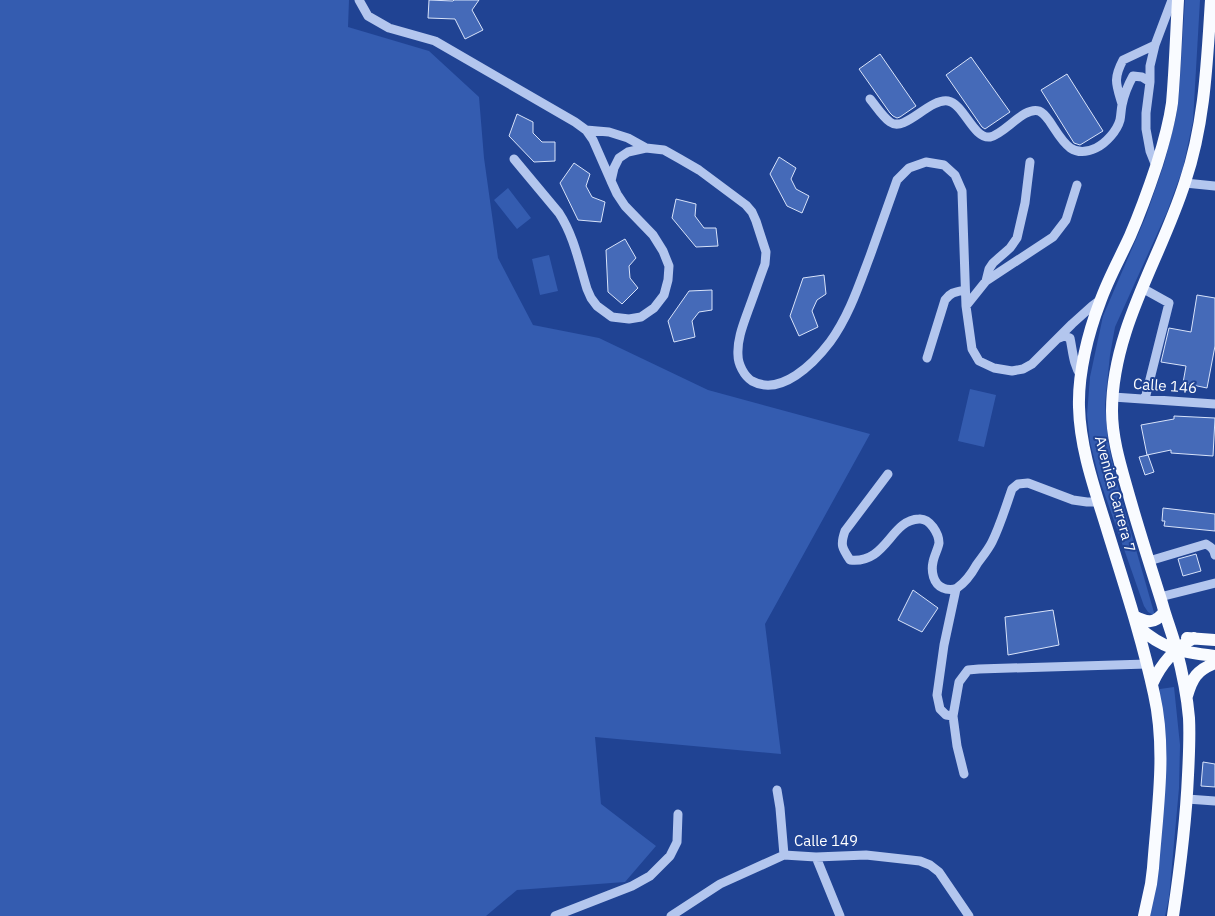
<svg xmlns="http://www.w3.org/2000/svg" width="1215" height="916" font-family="'IBM Plex Sans',sans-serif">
  <rect width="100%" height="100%" fill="#204393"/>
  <!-- green -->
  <path fill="#345cb0" d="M0,0H349L348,27L429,51L479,97L484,158L498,258L533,325L599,338L708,390L870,434L765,624L781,754L595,737L601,804L656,846L625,882L517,890L486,916H0Z
    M1185,0H1200L1193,121L1183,168L1167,212L1115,327L1110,355L1105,404L1108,440L1115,476L1155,616L1148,612L1144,606L1099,478L1090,442L1087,415L1090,377L1103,316L1146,216L1164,164L1176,117L1179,93Z
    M508,188L531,218L517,229L494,200Z
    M549,255L558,291L540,295L532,259Z
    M970,389L996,395L984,447L958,441Z
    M1174,687L1180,745L1179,788L1169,898L1165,916H1150L1158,700L1160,689Z"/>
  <!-- building -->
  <path fill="#456ab8" stroke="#d8e3fa" d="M429,0L453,1L454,0H479L472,10L483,30L465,39L455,19L428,18Z
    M880,54L916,106L900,117L897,118L893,116L890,113L859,69Z
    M971,57L1010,112L985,129L982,127L946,75Z
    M1067,74L1103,131L1080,145L1074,143L1041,90Z
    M517,114L533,122V133L542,142H555V161L534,162L509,136Z
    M779,157L796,168L791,179L796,189L809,196L802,213L787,206L770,174Z
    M574,163L590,174L586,186L592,197L605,202L601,222L578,220L560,183Z
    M676,199L696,204L695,216L704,228H716L718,246L696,247L672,218Z
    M625,239L636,258L629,266L630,278L638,288L622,304L608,292L606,250Z
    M824,275L826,294L817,300L812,311L818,327L799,336L790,316L803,278Z
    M712,290V310L699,312L692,321L695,337L674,342L668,321L689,291Z
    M1197,295L1215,298V346L1207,388L1183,383L1186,366L1161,362L1169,328L1191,332Z
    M1174,416L1215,418L1213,456L1171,453V450L1147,455L1141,425L1174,419Z
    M1148,455L1154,472L1145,475L1139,457Z
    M1163,508L1215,514V531L1164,526L1165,521H1162Z
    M1196,554L1201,571L1183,576L1178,559Z
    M913,590L938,608L922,632L898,620Z
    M1053,610L1059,645L1008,655L1005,617Z
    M1203,762L1215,764V787L1201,786Z"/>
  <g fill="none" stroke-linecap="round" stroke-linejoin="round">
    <!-- minor -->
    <path stroke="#b3c6ee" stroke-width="9" d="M359,0L368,16L389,28L435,41L575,122L586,130L593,140L611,181
      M870,99C876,106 882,116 890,122C905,133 929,98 948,101C964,104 973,139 990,137C1005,134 1024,106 1039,111C1044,113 1047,118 1050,122C1062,140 1071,160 1096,148C1106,143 1117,131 1120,120C1121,115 1121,110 1122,105C1124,95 1128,85 1133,76L1142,77L1150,82
      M1122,104C1116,84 1113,79 1123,60L1155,45
      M586,130L609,132L628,138L646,148
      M514,159L559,213C574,236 579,263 587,289L591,298L597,306L612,317L629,319L641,317L654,308L664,295L668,280L669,266L663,251L653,235L625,206L617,194L611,181L614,168L619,158L628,152L646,148L664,150L680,159L699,170L746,205L752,212L756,221L766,252L765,264C759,280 754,295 748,311C743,325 737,340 738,355C738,364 744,376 752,381C781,397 814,363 830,342C849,316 859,285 870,256C879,231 888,205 897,180L909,168L926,162L944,165L955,175L962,191L966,306L972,349L979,361L994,368L1012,371L1023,369L1032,364L1072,324L1092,306L1100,300
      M1156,166L1150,151L1146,129V113L1150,82V66L1155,45L1172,0
      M1185,183L1215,186
      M986,281L989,269L993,263L1010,248L1017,238L1025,203L1030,162
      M1142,288L1169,303L1145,399
      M966,306L986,281L1053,237L1066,220L1077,185
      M1059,338L1064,336L1070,338C1073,352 1073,364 1081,376
      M927,358L945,300C951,292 955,292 965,290
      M1113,397L1215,404
      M888,474L845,531C840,545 842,548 850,560C887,564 890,520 919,519C930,518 939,534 939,543C938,549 934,556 933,562C931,571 933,584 943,588C947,590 954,590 957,588C966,582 972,573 977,564C982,557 988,550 992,542C1000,526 1006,506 1012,489L1018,484L1028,483L1073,500L1087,502H1099
      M1149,561L1206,544C1211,547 1214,549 1215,555
      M1160,597L1215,583
      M953,716L946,715L940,709L937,695L944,645L956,589
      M964,774L957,746L953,716L959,682L968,670L979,669L1147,664
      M777,790L780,808L784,855
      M1187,799L1215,801
      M816,857L840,916
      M555,916L632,886L650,876L670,856L677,842L678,814
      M671,916L720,884L784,855L816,857L866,855L920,861L930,865L939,872L969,916"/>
    <!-- major -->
    <path stroke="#f9fbff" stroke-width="12" d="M1134,616C1147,623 1155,624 1164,612
      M1137,626C1164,650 1181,652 1215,656
      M1187,638L1215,640
      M1152,684C1161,664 1175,648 1194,638
      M1187,696C1192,678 1197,670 1215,663
      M1144,916L1151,884L1153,868C1157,811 1167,751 1154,694C1142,638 1124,584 1107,529C1095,490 1080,449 1079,407C1078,373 1088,333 1100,302C1108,279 1120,258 1130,236C1140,213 1149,188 1157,164C1163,145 1169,124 1172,103C1175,69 1176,34 1178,0
      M1173,916C1180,869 1186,822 1188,775C1189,756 1190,737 1189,718C1187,694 1182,671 1176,648C1172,633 1166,618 1162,603C1151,568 1140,534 1130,499C1122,470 1112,441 1112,411C1112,329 1161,258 1185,182C1205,123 1207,61 1211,0"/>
  </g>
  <g text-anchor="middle" stroke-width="4" stroke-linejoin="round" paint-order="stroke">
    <!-- street labels -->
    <g font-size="15" fill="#fff" stroke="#204393">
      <text transform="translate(1165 386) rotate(4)" y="5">Calle 146</text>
      <text transform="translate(1115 494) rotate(75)" y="5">Avenida Carrera 7</text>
      <text x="826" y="846">Calle 149</text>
    </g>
  </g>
</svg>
